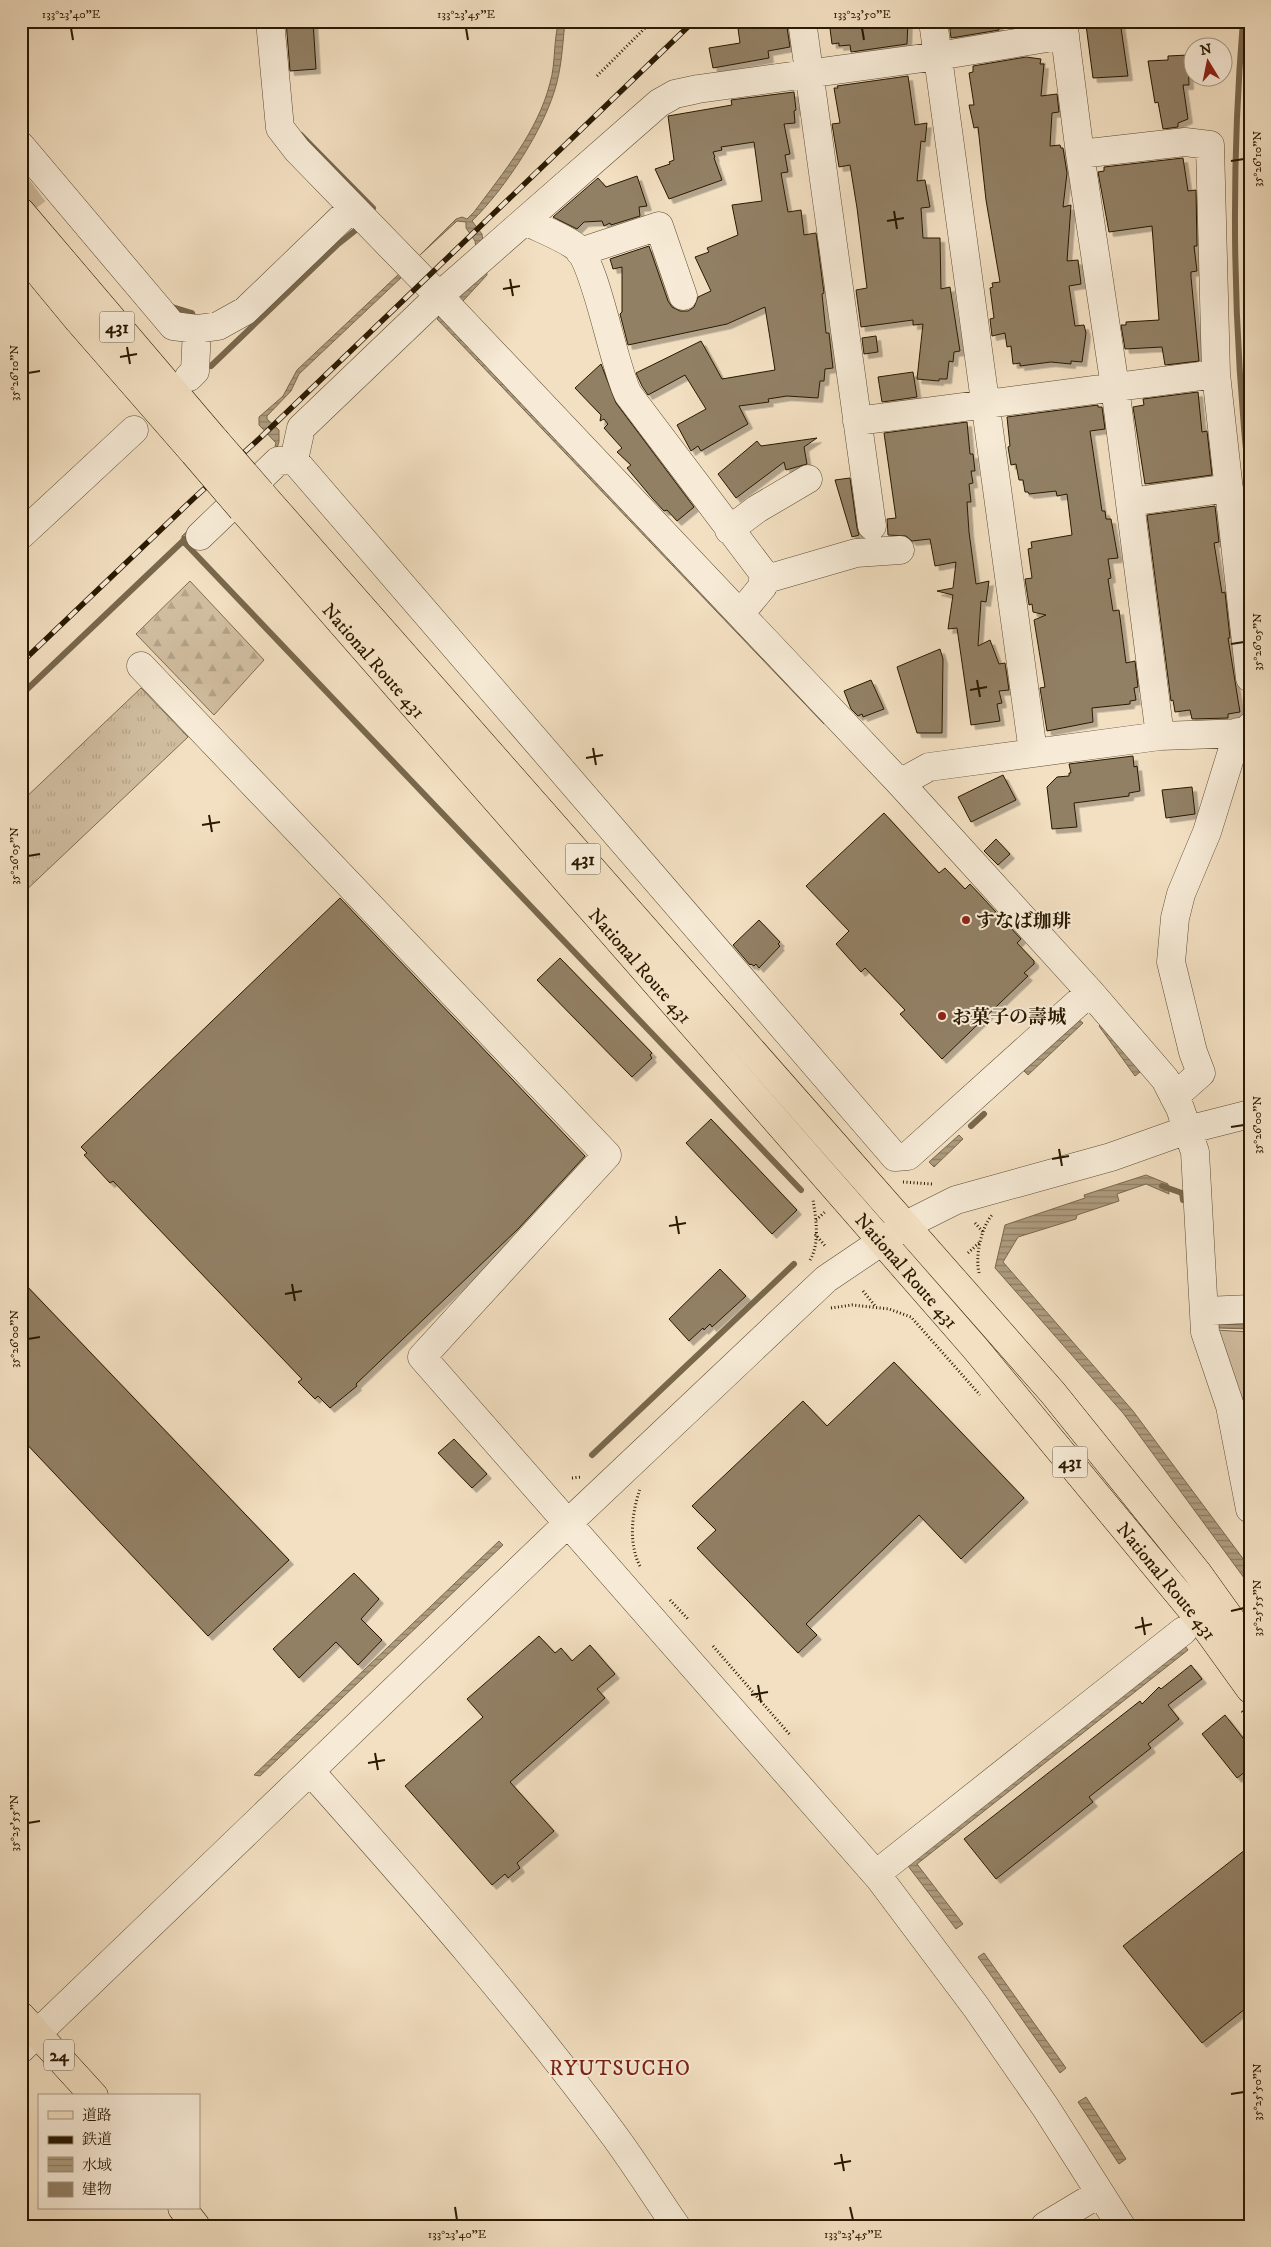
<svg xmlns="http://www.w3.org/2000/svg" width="1271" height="2247" font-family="'IM FELL DW Pica','Noto Serif JP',serif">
  <defs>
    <pattern id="grass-tufts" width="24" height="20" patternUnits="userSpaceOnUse" patternTransform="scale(1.25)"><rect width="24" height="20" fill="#d1bea1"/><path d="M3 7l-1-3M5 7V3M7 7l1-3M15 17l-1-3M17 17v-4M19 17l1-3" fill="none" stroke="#b3a389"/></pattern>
    <pattern id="forest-firs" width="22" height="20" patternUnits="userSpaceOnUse" patternTransform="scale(1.25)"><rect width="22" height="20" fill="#d1bea1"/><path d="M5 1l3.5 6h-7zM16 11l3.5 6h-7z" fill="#b3a389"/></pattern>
    <pattern id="water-rules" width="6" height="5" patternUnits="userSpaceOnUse" patternTransform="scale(1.25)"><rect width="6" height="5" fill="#ae9c80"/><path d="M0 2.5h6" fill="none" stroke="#8e7e66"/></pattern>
    <filter id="shadow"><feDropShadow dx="4.5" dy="4.5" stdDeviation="0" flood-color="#0004"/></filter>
  </defs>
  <rect width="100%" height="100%" fill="#f3e0c2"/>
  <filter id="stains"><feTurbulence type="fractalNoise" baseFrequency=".004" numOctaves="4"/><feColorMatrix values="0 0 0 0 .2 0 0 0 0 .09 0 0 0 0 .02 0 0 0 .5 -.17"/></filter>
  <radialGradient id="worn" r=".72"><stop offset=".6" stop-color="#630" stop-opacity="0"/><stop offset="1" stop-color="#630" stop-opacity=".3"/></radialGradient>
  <!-- grass -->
  <path fill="url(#grass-tufts)" stroke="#7d6c51" d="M141,688L188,737L21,895V802Z"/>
  <!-- forest -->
  <path fill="url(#forest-firs)" stroke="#7d6c51" d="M190,581L264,660L214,715L136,634Z"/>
  <!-- park -->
  <path fill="#d1bea1" stroke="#7d6c51" d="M1215,1330L1250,1332V1473Z"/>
  <!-- water -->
  <path fill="url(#water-rules)" stroke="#79684d" d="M559,21H565C563,41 562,62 557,82C546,127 505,189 472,221L482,234L487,275L463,301L457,298L480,275L475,241L466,228V222L457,221L420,255L456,219L462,217L467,219L474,212C503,173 538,131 550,83C556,63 553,41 559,21Z
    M401,272L404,275L299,374L291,391L267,416V419L279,430V442L276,451L185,538L186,543L183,546L182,536L274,450L276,443L259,425V417L283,396L297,370Z
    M442,314L829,720L824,724L437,319Z
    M1078,1019L1083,1023L1028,1075L1024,1071Z
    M1103,1022L1140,1072L1135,1076L1099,1026Z
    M959,1135L963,1139L934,1167L929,1162Z
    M1146,1175L1168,1184L1169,1194L1146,1184L1117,1194L1119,1201L1077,1215L1076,1219L1018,1237L1003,1262L1133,1411L1250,1568V1586L1123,1413L995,1268L1005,1225L1085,1198L1084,1195Z
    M1219,1324L1250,1325V1329L1219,1328Z
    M499,1541L503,1545L260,1776L254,1775Z
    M1183,1643L1188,1650L917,1864L963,1924L956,1929L905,1862Z
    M984,1953L1066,2068L1060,2073L978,1957Z
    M1086,2097L1126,2159L1119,2164L1078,2102Z"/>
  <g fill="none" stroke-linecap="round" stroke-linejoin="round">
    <!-- stream -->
    <path stroke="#79684d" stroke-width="6" d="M1243,21C1230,178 1233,334 1250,490
      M301,135L373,208
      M169,306L192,313L195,321
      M211,366L337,245L361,226
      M183,541L801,1190
      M21,695L183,541L184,539
      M971,1126L984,1114
      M1162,1186L1182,1193L1183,1200
      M592,1455L794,1264"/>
  </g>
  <!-- building -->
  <path fill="#928065" stroke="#291901" filter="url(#shadow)" d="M286,21H313L316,69L290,71Z
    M737,21H786L790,47L768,51L769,58L713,68L709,48L740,43Z
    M829,21H908L907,44L851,52L850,45L839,46V43L832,44Z
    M949,21H983L984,27L998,24L999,30L951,38Z
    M1120,21L1128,76L1093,78L1086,25Z
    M1188,55L1189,85H1183L1188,119L1178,123V127L1163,129L1158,102L1155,103L1148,61L1168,60V56Z
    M1026,57L1041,59L1040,64H1044L1041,96L1057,94L1059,112L1052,113L1050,146L1060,145L1061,148H1063L1067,173L1063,207L1071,205L1067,261L1078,260L1081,284L1069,286L1075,326L1084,325L1086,333L1082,362L1071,361V364L1051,362L1020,366V363L1013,364L1011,346L1007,347L1005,333L992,336L990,319L994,318L990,288L993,287L992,283L1000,282L986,200L978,127L974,128L969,105H974L969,73L973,72V66Z
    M908,76L915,125L927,123L925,142L921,141L917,181L925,180L930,207L921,208L923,238H940L941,289L950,287L960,351L954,352L953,362L949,361L947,379H939V381L917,379L923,324L913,325V320L861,327L856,290L867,288L857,208L850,165L839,167L832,124L840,123L834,88H838L837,86Z
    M794,92L796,110L794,111L795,123L784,124L790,154L785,155L788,172L781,173L788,212L801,210L804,235L816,233L824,293L822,294L826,333H829L833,368L825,369L824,381H820L818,398L787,396L768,399L769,402L739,406L748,424L701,451L698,446L691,451L677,425L706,409L685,375L648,395L642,386L636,373L701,341L722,379L775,370L765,307L727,324L628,345L620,314L622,312V267L613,269L610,259L649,246L668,301L672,307L680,311H688L694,307L698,297L711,291L695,257L709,252L707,248L738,235L732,205L762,201L754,142L721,147L722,150L713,152L715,157L714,158L722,180L669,199L655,169L670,164L669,162L674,160L668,116L732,105L731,100Z
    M1183,158L1188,191L1196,190L1197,246H1194L1197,271L1191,272V277L1199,361L1165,365L1162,347L1125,349L1121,325H1126V322L1159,320L1152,226L1109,232L1098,172L1104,171V167Z
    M637,176L647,206L639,207L640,216L611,225L610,223L604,226L602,221L584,222L577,229L553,217L598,178L606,187Z
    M876,336L878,352L864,354L862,338Z
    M601,364L616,403L694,507L677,521L667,510L664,511L652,498L627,468L631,465L617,452L622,448L604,428L608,424L604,419L600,421L601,415L575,388Z
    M913,372L917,397L882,402L878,377Z
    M1198,392L1202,432L1207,431L1212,475L1145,484L1133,407L1144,405L1143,399Z
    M1098,405V407H1102L1105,429L1090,431L1102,511H1105L1106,519H1111L1118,558L1108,559L1111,578L1108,579L1113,611L1119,610L1126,663L1135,661L1138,687L1134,688L1136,700L1130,701V704L1092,708L1093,722L1047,731L1040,688L1045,687L1034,620L1046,615L1033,612L1032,604L1029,605L1025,579L1032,578L1028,549L1032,548L1031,542L1072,535L1067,494L1057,496L1056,491L1029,494L1028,492H1025L1023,480H1019L1016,464L1011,465L1008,447L1010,446L1007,417Z
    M967,422L970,454H973L975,471H971L973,483L969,484L971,502H967L969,532L976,584L989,581L986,602L981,601L978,646L990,640L999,664L1005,663L1009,690L999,691L1002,703L997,704L1000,721L971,725L957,628L948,629L953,595L937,591L953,588L956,562L935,566L930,539L912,541L906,536L888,535L887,519L896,518L884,433Z
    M817,438L804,447L807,464L786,470L784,462L736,498L718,474L757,441L761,446Z
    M850,478L857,528L859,535L852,537L835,480Z
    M1215,506L1219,542L1214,543L1222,593L1225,592L1230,638H1228L1240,712L1228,714V718L1192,719L1190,710L1175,712L1173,700L1171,701L1147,515Z
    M940,649L943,659L942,733H917L897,667Z
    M871,680L884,709L863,717L862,714L858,716L851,709L844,691Z
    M1133,756L1134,767L1137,766L1140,791L1129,793V796L1074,803L1077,827L1052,829L1047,787L1057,777L1069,776V773H1071L1069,764Z
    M1003,775L1016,800L971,822L958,797Z
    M1192,787L1195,814L1166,818L1162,790Z
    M884,813L939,873L945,868L965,889L970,884L1021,939L1017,943L1034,961V964L1024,973L1028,976L942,1059L900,1014L905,1010L865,968L861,972L836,944L849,931L806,886Z
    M996,839L1010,854L998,865L984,851Z
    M340,898L585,1156L519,1228L356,1384L357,1386L330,1408L318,1396L315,1399L298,1382L302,1379L113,1181L110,1183L84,1155L87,1153L81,1147Z
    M759,920L780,942L778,944L780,946L759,968L756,964L754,966L751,964L750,965L733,945Z
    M560,958L652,1053L650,1055L652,1058L632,1077L537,980Z
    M711,1119L797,1210L772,1234L686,1143Z
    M720,1269L746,1296L712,1327L710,1324L704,1330L703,1328L689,1341L669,1319Z
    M21,1280L289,1560L208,1636L21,1438Z
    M894,1362L1024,1498L961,1559L919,1515L806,1624L817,1635L798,1653L697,1548L716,1530L692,1506L803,1401L827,1426Z
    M454,1439L487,1474L472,1488L438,1453Z
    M354,1573L379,1599L361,1619L382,1640L358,1665L336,1642L299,1678L273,1649Z
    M539,1636L555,1653L561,1648L572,1661L590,1645L615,1674L597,1689L605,1698L510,1782L554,1831L517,1863L520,1868L508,1878L505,1874L492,1885L405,1786L483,1717L467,1699Z
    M1191,1665L1202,1679L1168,1705L1179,1719L1148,1744L1151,1748L1089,1797L1093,1802L996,1879L964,1839L1140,1701L1142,1704L1159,1687L1161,1689Z
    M1225,1715L1250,1747V1768L1237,1778L1202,1734Z
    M1250,1846V2005L1202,2043L1123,1946Z"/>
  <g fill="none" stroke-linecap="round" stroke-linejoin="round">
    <!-- minor-tunnel -->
    <path stroke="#cbb89b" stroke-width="28" stroke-dasharray="28 14" stroke-linecap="butt" d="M21,202L37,190"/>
    <defs>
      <path id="minor" d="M270,21L280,128L297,150L439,296L900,783L1090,992L1165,1079L1180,1108L1195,1152L1205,1332L1230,1406L1250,1509
        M802,21L872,526
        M933,21L1033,752
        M1063,21L1080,154L1115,387L1160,736
        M21,146L173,326L197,329L218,326L245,311L352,208
        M1080,154L1185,142L1210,145L1216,374L1250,678
        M525,221C539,228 565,238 576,247C596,262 613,365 628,394L764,574L763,586L740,614
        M580,252L659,226L683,296
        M189,377L195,371L197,329
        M857,421L1216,374
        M294,460L301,428L439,296L659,103L675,94L698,89L938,56L1065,35
        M1130,502L1229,488
        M729,530L757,509L808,479
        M21,535L134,430
        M200,536L278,461L294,460L895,1157L908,1156L1090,992
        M763,580L856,553L900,550
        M141,666L607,1155L422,1357L880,1879L976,2007L1046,2108L1121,2226
        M900,783L929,767L1160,736L1246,733L1250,727
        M1174,1097L1201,1073L1193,1052L1171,962L1175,918L1181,894L1207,832L1238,732
        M1205,1311L1250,1309
        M311,1772C417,1891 522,2010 616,2138C637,2167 656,2197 676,2226
        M876,1874L1183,1631
        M21,2049L567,1524L826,1279L906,1225L956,1200L1111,1157L1187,1130L1250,1114
        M1045,2226L1100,2193"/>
      <path id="major" d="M21,2016L94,2096
        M182,2208L196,2226"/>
      <g id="highway">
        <path d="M21,212L215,440"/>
        <path d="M21,251L78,320L194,453"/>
        <path d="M261,493L1053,1393L1197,1572L1250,1646"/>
        <path id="s1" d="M242,509L975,1348L1201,1621L1250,1689"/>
      </g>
    </defs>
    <!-- minor casing -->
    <use href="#minor" stroke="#5c4b31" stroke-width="29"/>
    <!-- major casing -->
    <use href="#major" stroke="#291901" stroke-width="29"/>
    <!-- highway casing -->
    <use href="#highway" stroke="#291901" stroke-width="29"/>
    <!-- path -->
    <path stroke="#291901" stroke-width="3" stroke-dasharray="1 2.5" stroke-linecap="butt" d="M597,76L652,21
      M903,1182L932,1184
      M816,1220L826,1211
      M975,1223L983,1232
      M815,1234L826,1247
      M968,1253L980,1242
      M810,1260C820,1244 816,1218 813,1200
      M979,1273C975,1256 981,1228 992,1215
      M863,1291L876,1307
      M831,1308L852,1305L889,1309L911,1317L980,1395
      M572,1478L581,1477
      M640,1566C628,1544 632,1512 640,1489
      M670,1600L689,1620
      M713,1646L791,1736
      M1242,1711L1250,1721"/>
    <!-- minor -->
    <use href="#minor" stroke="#f7ebd7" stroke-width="28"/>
    <!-- major -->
    <use href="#major" stroke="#f3e0c2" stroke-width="28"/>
    <!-- highway -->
    <use href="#highway" stroke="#f3e0c2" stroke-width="28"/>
    <defs>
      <path id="rail" d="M21,663L193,499L260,438L694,21"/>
    </defs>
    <!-- rail casing -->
    <use href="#rail" stroke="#291901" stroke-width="5.5"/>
    <!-- rail -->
    <use href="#rail" stroke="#f7ebd7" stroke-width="4" stroke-dasharray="11" stroke-linecap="butt"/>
    <defs>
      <path id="highway-bridge" d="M215,440L261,493
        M194,453L242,509"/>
    </defs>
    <!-- highway-bridge casing -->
    <use href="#highway-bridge" stroke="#291901" stroke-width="29" stroke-linecap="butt"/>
    <!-- highway-bridge -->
    <use href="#highway-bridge" stroke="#f3e0c2" stroke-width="28"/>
  </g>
  <!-- ticks -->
  <path fill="none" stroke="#291901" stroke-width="2" d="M71,28L73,40M466,28L468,40M862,28L864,40M1231,161L1244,159M894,211L897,229M887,221L904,218M510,279L513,296M503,289L520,286M127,347L130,364M120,357L137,354M28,373L40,371M1231,644L1244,642M977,680L980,697M970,690L987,687M593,748L596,765M586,758L603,755M209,815L212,832M202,825L220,822M28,856L40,854M1231,1127L1244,1125M1059,1149L1062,1166M1052,1159L1069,1156M676,1216L679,1234M669,1226L686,1223M292,1284L295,1301M285,1294L302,1291M28,1339L40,1337M1231,1611L1244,1608M1142,1617L1145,1635M1135,1628L1152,1624M758,1685L761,1702M751,1695L768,1692M375,1753L378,1770M368,1763L385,1760M28,1823L40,1821M1231,2094L1244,2092M841,2154L844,2171M834,2164L851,2161M455,2207L457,2220M850,2207L853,2220"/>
  <!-- markers -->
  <g fill="#8f2418" stroke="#f7ebd7" stroke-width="2">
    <circle cx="966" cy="920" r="5"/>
    <circle cx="942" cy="1016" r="5"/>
  </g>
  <g text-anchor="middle" stroke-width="4" stroke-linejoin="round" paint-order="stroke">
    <!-- shield labels -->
    <g fill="#f7ebd7" stroke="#675841" stroke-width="1">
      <rect x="99.5" y="311.5" width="35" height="31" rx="4"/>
      <rect x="565.5" y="843.5" width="35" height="31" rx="4"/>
      <rect x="1052.5" y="1446.5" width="35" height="31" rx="4"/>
      <rect x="44" y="2039.5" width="30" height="31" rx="4"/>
    </g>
    <g font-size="18" font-weight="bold" fill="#291901">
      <text x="117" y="333">431</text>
      <text x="583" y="865">431</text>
      <text x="1070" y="1468">431</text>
      <text x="59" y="2061">24</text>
    </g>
    <!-- street labels -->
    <g font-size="19" fill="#291901" stroke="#f7ebd7">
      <text dy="7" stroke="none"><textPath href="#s1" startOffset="201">National Route 431</textPath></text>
      <text dy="7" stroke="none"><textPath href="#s1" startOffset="606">National Route 431</textPath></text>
      <text dy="7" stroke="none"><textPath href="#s1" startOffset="1011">National Route 431</textPath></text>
      <text dy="7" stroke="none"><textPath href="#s1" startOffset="1416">National Route 431</textPath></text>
    </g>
    <!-- poi labels -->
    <g font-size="19" font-weight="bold" fill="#291901" stroke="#f7ebd7" text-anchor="start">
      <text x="976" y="927">すなば珈琲</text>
      <text x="952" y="1023">お菓子の壽城</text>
    </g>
    <!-- quarter labels -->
    <g font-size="21" letter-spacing="1" fill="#7a1f14" stroke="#f7ebd7">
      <text x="620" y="2075">RYUTSUCHO</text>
    </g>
  </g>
  <!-- margin -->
  <rect width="1271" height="2247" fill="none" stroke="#f3e0c2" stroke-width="55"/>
  <!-- legend -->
  <rect x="38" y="2094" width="162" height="115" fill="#f7ebd7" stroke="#a59781"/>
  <rect x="48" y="2111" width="25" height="8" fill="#f3e0c2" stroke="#a59781"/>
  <text x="82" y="2120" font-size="15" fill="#291901">道路</text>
  <rect x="48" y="2136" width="25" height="8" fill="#291901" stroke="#a59781"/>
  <text x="82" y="2144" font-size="15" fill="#291901">鉄道</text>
  <rect x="48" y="2157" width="25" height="15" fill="url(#water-rules)" stroke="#a59781"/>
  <text x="82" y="2170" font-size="15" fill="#291901">水域</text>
  <rect x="48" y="2182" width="25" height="15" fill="#928065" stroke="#a59781"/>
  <text x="82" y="2194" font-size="15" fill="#291901">建物</text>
  <!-- north arrow -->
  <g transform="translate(1208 62) rotate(350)"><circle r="24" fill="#f7ebd7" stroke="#a59781"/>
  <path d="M0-4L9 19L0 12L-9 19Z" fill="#8f2418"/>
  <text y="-8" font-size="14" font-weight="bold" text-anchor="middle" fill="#291901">N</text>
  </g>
  <rect x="28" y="28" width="1216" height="2192" fill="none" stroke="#291901" stroke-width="2"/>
  <g font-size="12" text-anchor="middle" fill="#291901">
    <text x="71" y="18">133°23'40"E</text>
    <text x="466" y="18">133°23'45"E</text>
    <text x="862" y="18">133°23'50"E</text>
    <text transform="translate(1257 159) rotate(-90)" y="4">35°26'10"N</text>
    <text transform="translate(14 373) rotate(-90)" y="4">35°26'10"N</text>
    <text transform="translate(1257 642) rotate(-90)" y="4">35°26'05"N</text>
    <text transform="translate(14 856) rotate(-90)" y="4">35°26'05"N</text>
    <text transform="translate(1257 1125) rotate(-90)" y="4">35°26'00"N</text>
    <text transform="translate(14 1339) rotate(-90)" y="4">35°26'00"N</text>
    <text transform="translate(1257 1608) rotate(-90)" y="4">35°25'55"N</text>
    <text transform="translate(14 1823) rotate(-90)" y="4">35°25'55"N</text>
    <text transform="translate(1257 2092) rotate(-90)" y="4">35°25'50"N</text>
    <text x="457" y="2238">133°23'40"E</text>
    <text x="853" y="2238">133°23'45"E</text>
  </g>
  <rect width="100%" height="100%" filter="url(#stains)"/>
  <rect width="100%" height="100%" fill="url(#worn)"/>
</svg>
